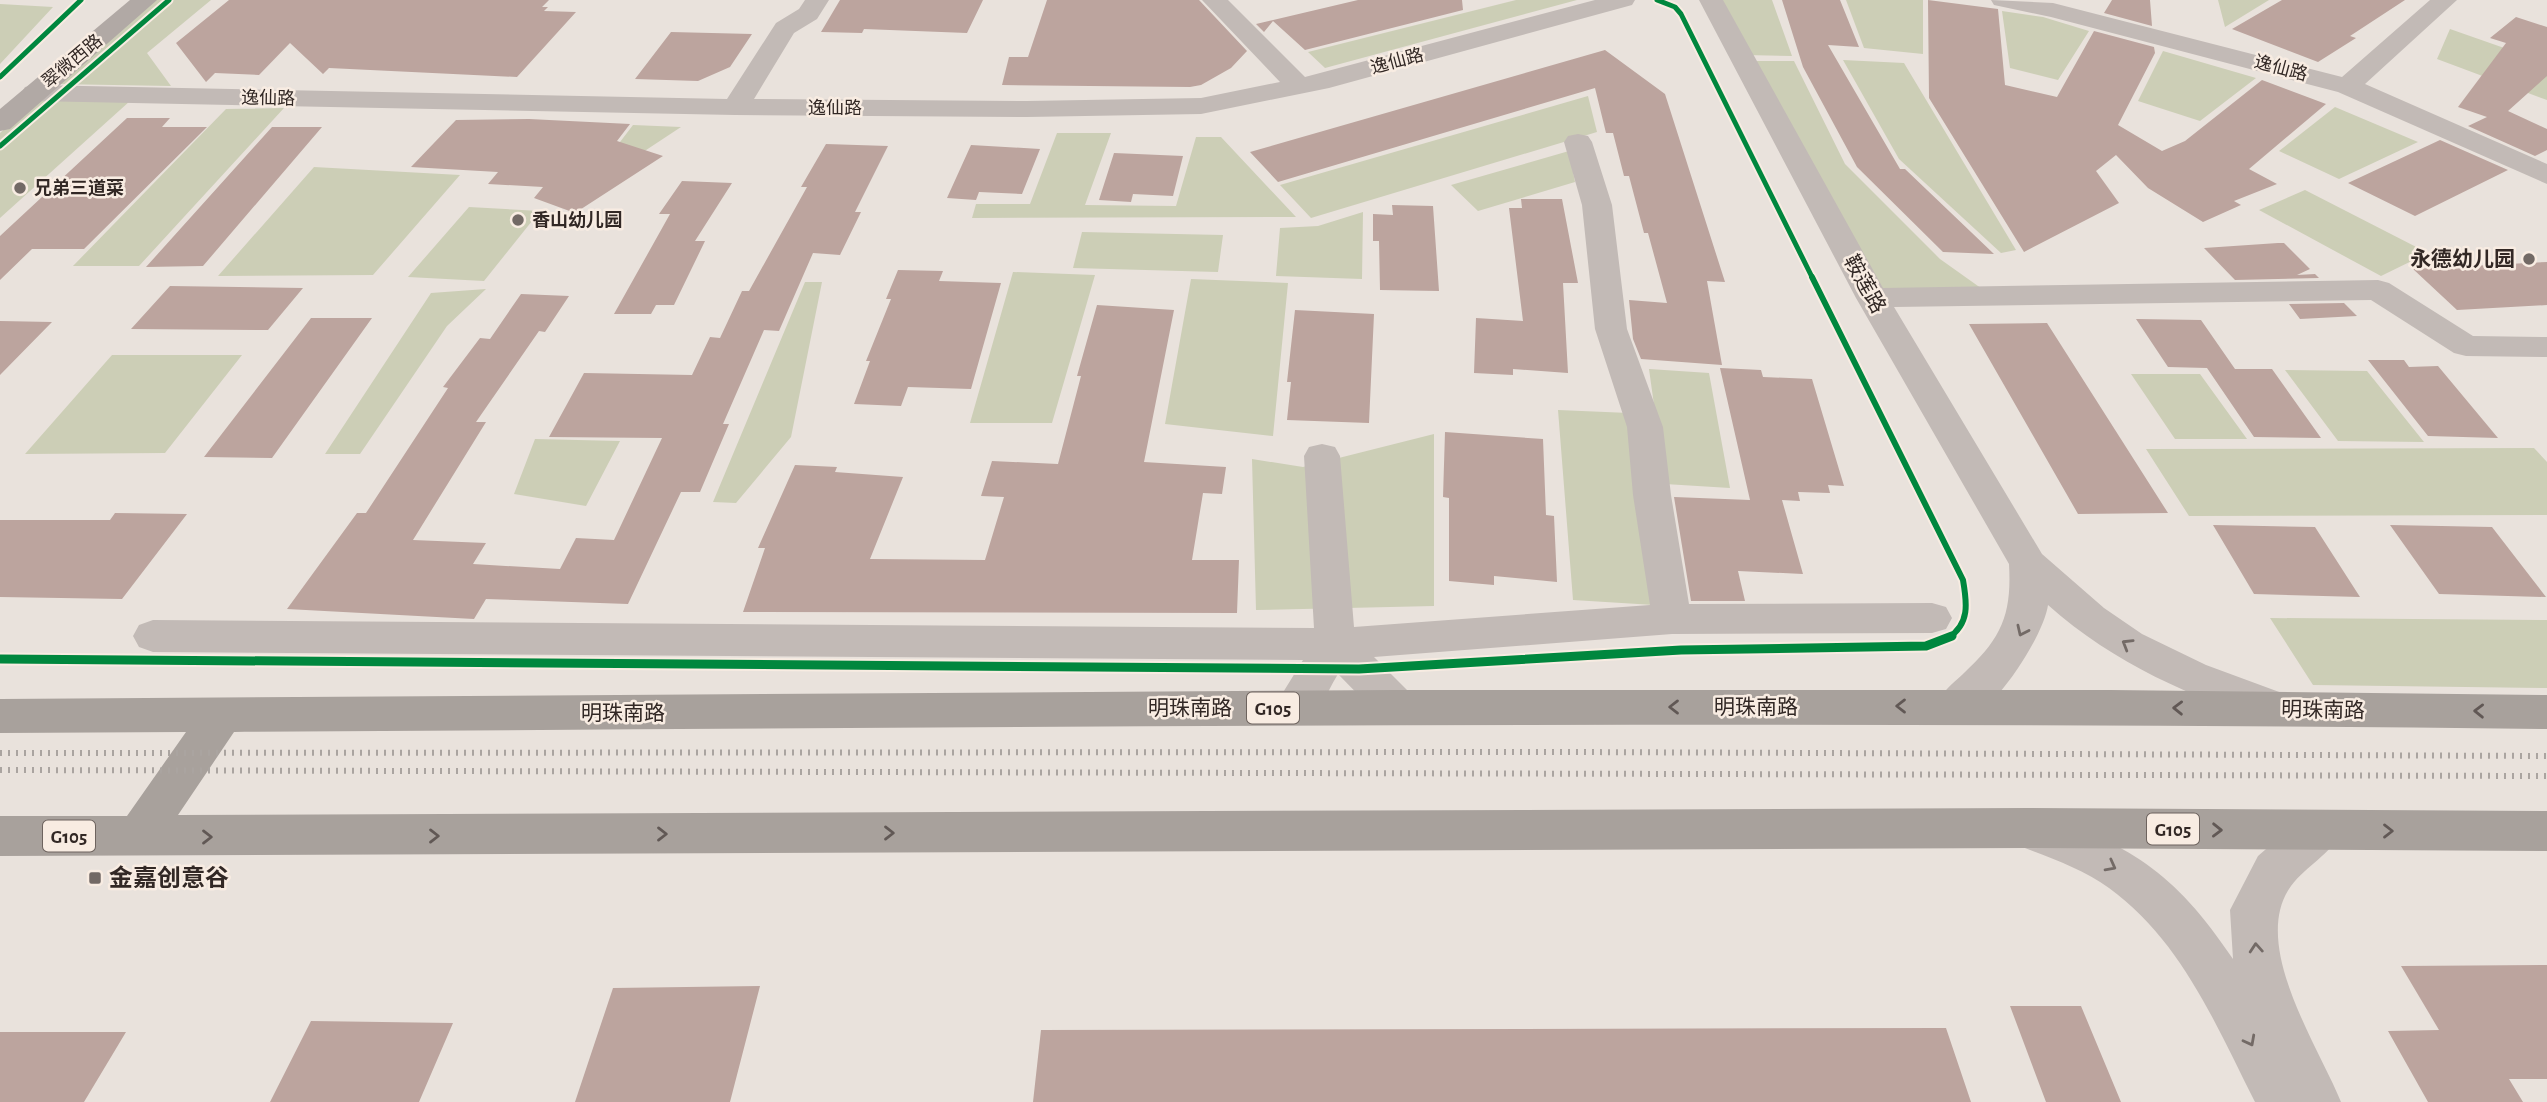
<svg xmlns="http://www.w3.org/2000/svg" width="2547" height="1102" font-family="'Alegreya Sans','Noto Sans SC',sans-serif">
  <rect width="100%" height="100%" fill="#e9e2dc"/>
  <!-- green -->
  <path fill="#ccceb6" d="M154,0H211L147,53L171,86L55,84Z
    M1516,0H1577L1325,68L1308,52Z
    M1714,0H1772L1792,56L1745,55Z
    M1846,0H1923V54L1864,48Z
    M2218,0H2269L2225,27Z
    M0,4L53,7L0,64Z
    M2002,11L2043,17L2089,31L2058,80L2010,68Z
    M2450,29L2547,63V100L2437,59Z
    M2163,51L2256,78L2200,121L2138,101Z
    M1843,60L1904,63L2016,250L2001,253L1899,159Z
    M1750,61H1794L1845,164L1940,259L1985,291H1877Z
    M1588,96L1597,132L1311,218L1280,185Z
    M38,99L130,101L0,218V133Z
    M2335,107L2418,142L2339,179L2279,151Z
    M284,108L139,266H73L226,109Z
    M633,125L681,127L581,193Z
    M1057,133H1111L1085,205L1176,206L1196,137H1221L1296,217L972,218L976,204H1030Z
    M1569,151L1575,182L1478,211L1451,185Z
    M314,167L460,175L373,275L218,276Z
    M2305,190L2428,253L2381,276L2259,210Z
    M469,207L540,211L484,281L408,277Z
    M1363,212L1362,279L1276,276L1280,228L1318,226Z
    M1082,232L1223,235L1218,272L1073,268Z
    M1013,272L1095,275L1052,423H970Z
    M1191,279L1288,283L1273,436L1165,424Z
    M805,282H822L791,437L736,503L713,502Z
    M486,289L447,326L360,454H325L431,293Z
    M112,355H242L165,453L25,454Z
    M1649,369L1709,373L1730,488L1665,484Z
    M2285,370L2367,371L2424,442L2338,441Z
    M2131,374H2200L2247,439H2175Z
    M1558,410L1629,413L1654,605L1573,600Z
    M1434,434V606L1256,610L1252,459L1303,467Z
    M535,439L620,441L586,506L514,494Z
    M2534,448L2547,462V515L2189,516L2146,449Z
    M2270,618L2547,620V688L2313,685Z"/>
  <!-- building -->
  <path fill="#bca49e" d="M229,0H549L542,7H548L544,11L576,12L517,77L329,68L323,74L290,43L259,75L215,73L206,82L176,43Z
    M840,0H983L967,33L864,29L862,33L821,32Z
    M1047,0H1199L1247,51L1231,68L1201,85L1190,87L1002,85L1009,57H1028Z
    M1358,0H1462L1463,10L1305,50L1273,21L1264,32L1256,24Z
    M1782,0H1840L1859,47L1828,45L1900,169H1905L1994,254L1943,252L1857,167L1803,67Z
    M1928,0L1998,9L2005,85L2057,97L2094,31L2154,47L2155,53L2118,125L2162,151L2185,141L2262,80L2326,104L2249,169L2277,184L2234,201L2241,205L2203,222L2148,188L2116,155L2096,171L2119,203L2024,252L1929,98Z
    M2112,0H2150L2152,26L2104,13Z
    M2282,0H2405L2350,36L2356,38L2318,62L2232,29Z
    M2516,17L2547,27V76L2508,111L2547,129V150L2535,156L2468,126L2487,117L2458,107L2506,43L2490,38Z
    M671,32L752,34L730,67L698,81L635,79Z
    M1605,50L1665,94L1725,282L1707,281L1722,365L1641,359L1633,339L1629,300L1667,303L1648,233H1644L1629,176H1624L1613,133H1606L1595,88L1278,182L1250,152Z
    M127,118H170L162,127H207L84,249H32L0,280V236Z
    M529,119L630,124L617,141L663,156L575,213L534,198L543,187L488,184L498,172L411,167L456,120Z
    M272,127H322L203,266L146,267Z
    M2440,140L2508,170L2415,216L2348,183Z
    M826,144L888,146L855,212H861L840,255L813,253L779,331L764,330L723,424H729L700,492H681L628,604L486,599L474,619L287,609L357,513H366L448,388L443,387L480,338L490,339L521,294L569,296L545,332L539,331L476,422H486L413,540L486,543L473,564L560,569L576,538L614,540L662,438L549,437L584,373L692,375L710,337L720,338L742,291H749L807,187H801Z
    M971,145L1040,149L1022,194L979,192L976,200L947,198Z
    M1114,153L1183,156L1173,196L1133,194L1131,202L1099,200Z
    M682,181L732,183L695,241H705L674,305H656L651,314H614L670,214H659Z
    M1521,199H1562L1578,283H1563L1568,373L1513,369V375L1474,373L1476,318L1523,321L1509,208H1522Z
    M1392,205L1433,206L1439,291L1380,290L1379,241H1373V214L1393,215Z
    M2278,243H2284L2310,269L2297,275L2315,274L2319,278L2235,280L2204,248Z
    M2547,262V305L2457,310L2413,269Z
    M898,270L943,271L939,281L1001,283L971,389L908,387L901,406L854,404L870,361H866L891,299H886Z
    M170,286L303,288L268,330L131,329Z
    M2344,303L2357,316L2300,319L2289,304Z
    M1097,305L1174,310L1144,462L1226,467L1222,494L1203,493L1192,560H1239L1237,613L743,612L765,548H758L795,465L837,467L835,472L903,477L870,559L985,560L1004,497L981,496L992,461L1058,464L1081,376H1077Z
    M1295,310L1374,314L1369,423L1287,420L1291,382H1287Z
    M311,318H372L272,458L204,457Z
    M2136,319L2201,320L2235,369H2272L2321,438L2254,437L2207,368L2168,367Z
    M0,321L52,322L0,375Z
    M2047,323L2168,513L2078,514L1969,324Z
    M2368,360H2404L2409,367L2438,366L2498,438L2428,436Z
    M1720,368L1761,370L1763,377L1812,379L1844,486L1828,485L1830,493L1798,492L1800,501L1782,500L1803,574L1738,571L1745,601H1691L1674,497L1750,500Z
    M1445,432L1543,439L1546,515L1554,516L1557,582L1494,576V585L1449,581V498L1443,497Z
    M115,513L187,514L122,599L0,597V520H110Z
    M2213,525L2315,527L2360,597L2254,594Z
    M2390,525L2492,527L2546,597L2439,594Z
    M2547,965V1079H2509L2523,1102H2428L2388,1031L2439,1030L2401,966Z
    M760,986L730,1102H575L613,988Z
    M2010,1006H2081L2121,1102H2046Z
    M311,1021L453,1023L419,1102H270Z
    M1946,1028L1971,1102H1033L1041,1030Z
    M0,1032H126L84,1102H0Z"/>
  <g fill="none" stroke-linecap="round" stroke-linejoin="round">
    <!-- minor -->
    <path fill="#c2bab6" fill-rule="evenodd" d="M805,0H829L817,19L794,33L754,99L1027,101L1201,98L1280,82L1202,0H1228L1305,77L1595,0H1635L1632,5L1329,88L1201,114L1027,117L735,115L34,101L25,99L21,93L25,87L34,85L727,99L776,23L799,9Z
      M1699,0H1723L1883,288L2378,280L2389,283L2473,336L2547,337V357L2466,356L2454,353L2371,300L1894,307L2042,554L2104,608L2142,634L2206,665L2290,696L2296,708L2290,720L2275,725C2192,697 2114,664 2048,605C2044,636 1990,721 1957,723C1952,723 1945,720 1941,718L1935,706C1942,692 1952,684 1963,674C2001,639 2012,616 2009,564L1856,298Z
      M1991,0L2053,3L2342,77L2430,0H2457L2365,84L2547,164V184L2338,92L2051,17L1994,5Z
      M1578,134L1588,136L1592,142L1612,205L1627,329L1663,427L1671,495L1689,604L1932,603L1946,607L1952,618L1946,629L1932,633L1672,634L1374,657L1412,695L1418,707L1412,719L1397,724L1382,719L1338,674C1322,700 1316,731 1280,719L1274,707L1303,660L153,652L139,647L133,636L139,625L153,620L1314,628L1304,456L1309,447L1322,444L1335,447L1340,456L1354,627L1650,605L1633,495L1627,427L1595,329L1582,205L1564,142L1568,136Z
      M2028,809C2129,845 2172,868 2233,959L2230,910L2258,856L2303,817L2319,811L2335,817L2342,831C2330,855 2307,865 2291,886C2249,944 2319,1047 2341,1102H2255C2216,1025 2181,940 2109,888C2080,867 2045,856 2012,843L2005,829L2012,815Z"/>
    <!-- major -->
    <path fill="#b1a9a5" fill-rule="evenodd" d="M130,0H157L10,129L0,131V109Z"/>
    <!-- highway -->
    <path fill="#a8a19c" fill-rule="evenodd" d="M1397,690H2111L2547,695V729C1776,720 1005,727 234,732L178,815L2026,808L2547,811V851L2026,848L0,856V816H127L186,732L0,733V699Z"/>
    <!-- rail -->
    <path stroke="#aaa4a0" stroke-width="6" stroke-dasharray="2 6" stroke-linecap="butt" d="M0,753L1571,752L2547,756
      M0,770L2547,776"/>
    <defs>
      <path id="cycleway-far2" d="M1657,0L1675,7L1681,14L1813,279
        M0,77L81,0
        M0,146L169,0"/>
      <path id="cycleway-far1" d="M1812,277L1963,580C1967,603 1970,624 1948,638"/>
      <path id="cycleway" d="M0,659L1359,669L1681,650L1926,646L1952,636"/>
    </defs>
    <!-- cycleway-far2 casing -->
    <use href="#cycleway-far2" stroke="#f8ece2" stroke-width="9"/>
    <!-- cycleway-far1 casing -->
    <use href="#cycleway-far1" stroke="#f8ece2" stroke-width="10"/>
    <!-- cycleway casing -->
    <use href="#cycleway" stroke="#f8ece2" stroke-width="13"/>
    <!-- cycleway-far2 -->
    <use href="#cycleway-far2" stroke="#00873e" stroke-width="5"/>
    <!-- cycleway-far1 -->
    <use href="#cycleway-far1" stroke="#00873e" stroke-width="6"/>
    <!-- cycleway -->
    <use href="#cycleway" stroke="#00873e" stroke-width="9"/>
  </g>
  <!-- one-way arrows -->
  <defs><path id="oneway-chevron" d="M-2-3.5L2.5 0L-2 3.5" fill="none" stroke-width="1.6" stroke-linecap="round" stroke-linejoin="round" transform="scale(1.75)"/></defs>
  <g stroke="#736a66">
    <use href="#oneway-chevron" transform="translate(2022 631) rotate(115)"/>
    <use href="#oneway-chevron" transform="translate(2127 644) rotate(-149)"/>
    <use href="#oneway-chevron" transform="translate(2111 866) rotate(28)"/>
    <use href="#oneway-chevron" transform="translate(2256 948) rotate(-94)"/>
    <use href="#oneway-chevron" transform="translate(2250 1041) rotate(62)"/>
  </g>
  <g stroke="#615855">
    <use href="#oneway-chevron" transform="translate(1901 706) rotate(180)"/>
    <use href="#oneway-chevron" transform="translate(1674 707) rotate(180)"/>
    <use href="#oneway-chevron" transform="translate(2178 708) rotate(-179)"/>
    <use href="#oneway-chevron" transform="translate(2479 711) rotate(-179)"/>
    <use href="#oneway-chevron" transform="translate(2217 830) rotate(1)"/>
    <use href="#oneway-chevron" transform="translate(2388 831)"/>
    <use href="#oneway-chevron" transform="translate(889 833)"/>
    <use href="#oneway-chevron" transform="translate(662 834)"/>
    <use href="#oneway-chevron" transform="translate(434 836)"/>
    <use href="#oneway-chevron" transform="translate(207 837)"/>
  </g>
  <!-- markers -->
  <g fill="#726965" stroke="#f8ece2" stroke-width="2.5">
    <circle cx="20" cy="188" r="7"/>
    <circle cx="518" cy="220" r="7"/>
    <circle cx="2529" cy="259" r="7"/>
    <rect x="88" y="871" width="14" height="14" rx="3.5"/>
  </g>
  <g text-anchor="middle" stroke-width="5" stroke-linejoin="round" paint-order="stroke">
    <!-- far-street labels -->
    <g font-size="18" fill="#322825" stroke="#f8ece2">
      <text transform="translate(72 61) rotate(-40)" y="6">翠微西路</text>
      <text transform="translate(1397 61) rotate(-15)" y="6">逸仙路</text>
      <text transform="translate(2281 68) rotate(15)" y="6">逸仙路</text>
      <text transform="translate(268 98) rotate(1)" y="6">逸仙路</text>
      <text x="835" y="114">逸仙路</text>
    </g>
    <!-- far-poi labels -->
    <g font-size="18" font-weight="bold" fill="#322825" stroke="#f8ece2" text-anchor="start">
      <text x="34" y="194">兄弟三道菜</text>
      <text x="532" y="226">香山幼儿园</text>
    </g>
    <!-- shield labels -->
    <g fill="#f8ece2" stroke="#6d635e" stroke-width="2">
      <rect x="1247" y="692.5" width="52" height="31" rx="5"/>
      <rect x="2147" y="813.5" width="52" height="31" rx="5"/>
      <rect x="43" y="820.5" width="52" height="31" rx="5"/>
    </g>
    <g font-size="19" font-weight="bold" fill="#322825">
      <text x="1273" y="715">G105</text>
      <text x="2173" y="836">G105</text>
      <text x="69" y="843">G105</text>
    </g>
    <!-- poi labels -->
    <g font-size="21" font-weight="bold" fill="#322825" stroke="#f8ece2" text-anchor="end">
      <text x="2515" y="266">永德幼儿园</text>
    </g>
    <!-- street labels -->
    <g font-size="21" fill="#322825" stroke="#f8ece2">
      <text transform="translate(1865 284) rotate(61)" y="7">鞍莲路</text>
      <text x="1756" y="714">明珠南路</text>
      <text x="1190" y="715">明珠南路</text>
      <text transform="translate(2323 710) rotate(1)" y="7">明珠南路</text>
      <text x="623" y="720">明珠南路</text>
    </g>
    <!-- near-poi labels -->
    <g font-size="24" font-weight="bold" fill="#322825" stroke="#f8ece2" text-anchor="start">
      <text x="109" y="886">金嘉创意谷</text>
    </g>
  </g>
</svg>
